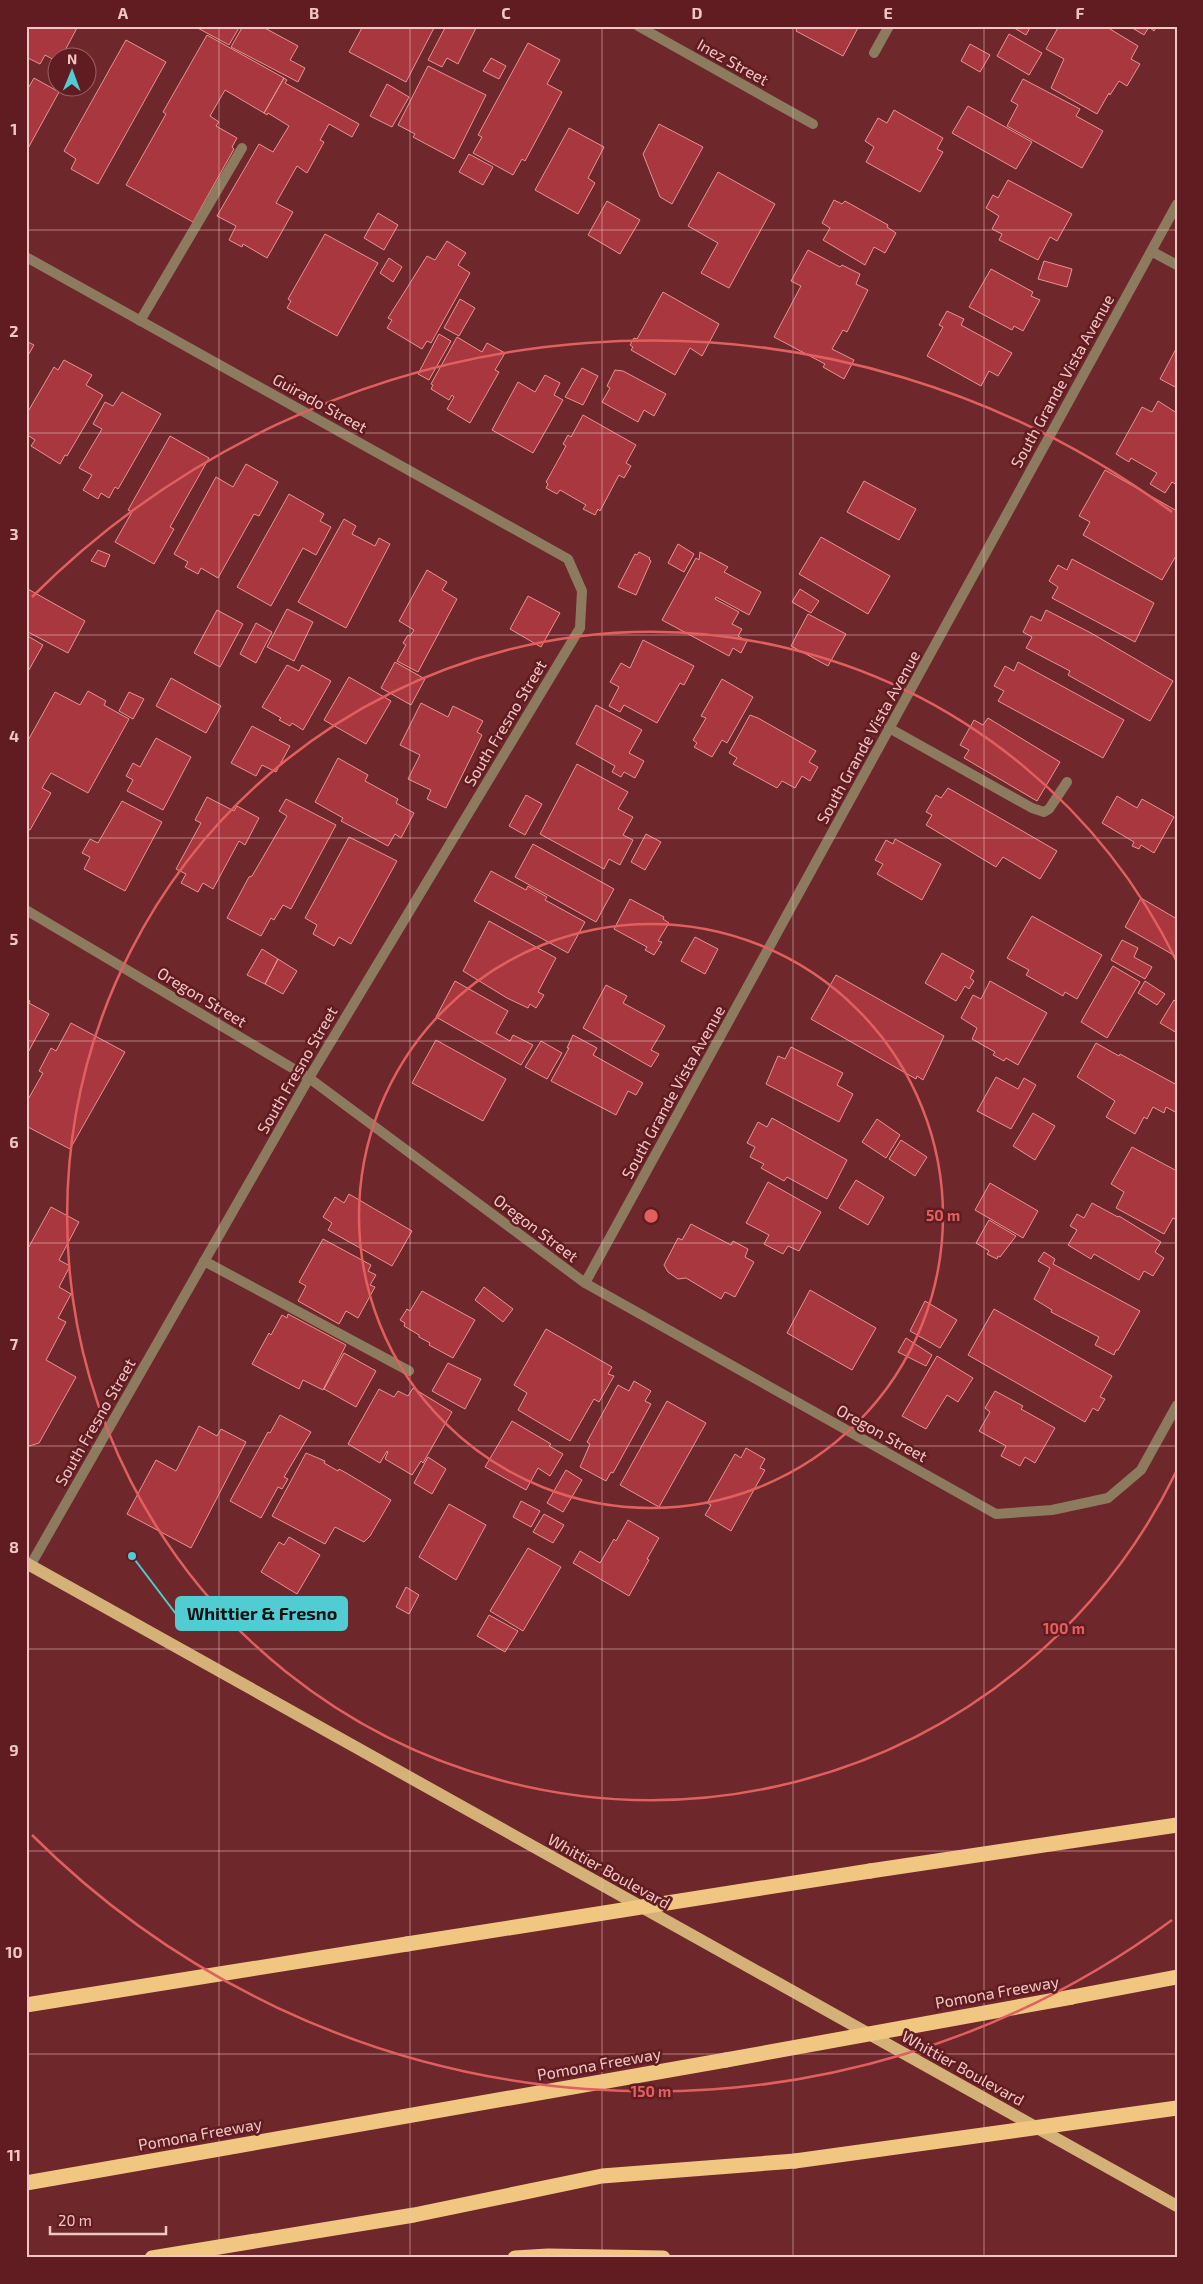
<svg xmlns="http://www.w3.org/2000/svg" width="1203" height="2284" font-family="'Exo 2',sans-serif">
  <rect width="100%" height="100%" fill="#6e272b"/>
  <!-- building -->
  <path fill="#a93740" stroke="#e69393" d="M26,26H78L61,58H58V62L45,55L40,64L26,57Z
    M194,26H240L229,45Z
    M243,26H261L298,46L290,60L305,68L298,82L231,47Z
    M363,26H435L406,82L349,52Z
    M446,26H477L458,64L447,58L442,67L428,60Z
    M798,26H859L843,56L796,31Z
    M1011,26H1031L1026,35Z
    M1059,26H1105L1138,46L1131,59L1140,64L1127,86L1119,81L1110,95L1109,93L1097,114L1051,88L1064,59L1046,49Z
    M1129,26H1157L1154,31L1149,27L1144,35Z
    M1009,34L1042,53L1029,75L997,56Z
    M207,35L284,78L264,113L225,90L210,116L219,122L216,126L237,138L232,147L234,149L193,222L126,185L166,114L163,112Z
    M126,40L166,62L98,184L71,169L76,159L64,151Z
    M528,43L560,60L547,84L562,92L525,161L522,159L513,175L473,153L482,137L478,135Z
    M970,44L990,55L980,72L961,61Z
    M491,58L506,66L499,79L483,71Z
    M428,66L486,95L454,159L413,137L415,134L398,125Z
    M34,78L59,92L26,152V92Z
    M284,78L287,80L285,83L359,124L352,137L329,124L320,140L324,142L307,173L297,166L276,203L293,212L267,258L243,244L242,247L229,240L236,226L217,216L259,144L273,152L289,126L268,113L267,115L264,113Z
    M1023,79L1080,109L1076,116L1103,131L1082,168L1007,126L1018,105L1011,101Z
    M387,84L409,97L392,127L370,116Z
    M968,106L1032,142L1016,169L952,133Z
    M894,110L943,138L937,149L943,152L920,192L866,162L874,147L865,141L878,118L887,123Z
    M659,124L703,147L672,204L660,197L643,154Z
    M569,128L604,147L588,178L595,183L578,214L535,190Z
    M469,154L493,167L483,185L459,172Z
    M718,172L775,204L729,288L701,273L718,243L688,226Z
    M1008,180L1072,214L1057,241L1050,237L1038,260L999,240L1002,234L992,229L999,216L986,208L993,195L998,198Z
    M834,200L842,204L845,201L888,225L887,227L896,233L885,253L874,247L865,265L823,240L830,228L822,223Z
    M607,201L640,220L620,254L588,235Z
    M378,213L398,225L384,250L364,238Z
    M325,234L378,263L337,336L287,308L291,301L288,299Z
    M447,241L466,253L458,265L470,273L431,343L427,341L422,349L387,328L392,320L388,318L427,256L435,260Z
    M808,250L840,267L842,265L860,274L856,284L868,290L847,332L843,330L832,349L854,360L844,379L823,367L825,364L774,337L801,286L791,281Z
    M389,258L402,267L393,282L380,273Z
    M1044,261L1072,269L1067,287L1038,279Z
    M991,269L1033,292L1031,296L1040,300L1023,331L1014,326L1012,330L969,307Z
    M663,292L719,324L702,356L690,348L675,375L631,350L633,347L630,345L634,338L637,339Z
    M460,299L475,308L459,336L444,328Z
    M947,311L964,319L961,325L1012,353L998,376L989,371L981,386L927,356L943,327L939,325Z
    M439,334L451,341L429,380L418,374Z
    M457,337L482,352L487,343L505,353L495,370L499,372L470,423L447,409L454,397L452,395L449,400L431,389L433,385L431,384Z
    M26,341L34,345L26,359Z
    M1177,347V388L1160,379Z
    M64,360L92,375L86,385L103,395L67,456L65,455L60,464L31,446L35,440L26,434V415L54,367L58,370Z
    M582,368L598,376L583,405L565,397Z
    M615,370L623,371L666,394L654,416L644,410L638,422L602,402L610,388L607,386Z
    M545,375L560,383L554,395L563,400L533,453L492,430L518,382L535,392Z
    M122,392L161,414L118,489L115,487L109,498L101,493L98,499L83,490L92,475L79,468L102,429L93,424L105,402L113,406Z
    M1158,401L1177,413V485L1172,482L1165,493L1150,484L1157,473L1131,458L1129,462L1116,454L1142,407L1152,412Z
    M583,415L636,445L626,463L631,466L624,478L619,475L600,511L598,509L595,515L583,509L586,505L560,490L557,494L546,488L548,484L546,482L566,446L563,444L568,435L571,437Z
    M170,436L209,458L170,527L174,529L154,564L115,542L132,512L128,510Z
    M246,464L278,482L259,516L254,514L218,578L201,568L198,574L185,567L188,562L174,554L216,477L233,487Z
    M1105,470L1177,511V554L1162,580L1083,535L1090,522L1079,516Z
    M864,481L916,509L899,540L847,512Z
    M289,494L324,514L320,521L331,527L316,555L303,548L271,606L237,587Z
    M344,519L356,526L352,534L375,546L379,538L390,544L346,628L298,602Z
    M821,537L890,576L868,614L799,574Z
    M678,544L694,554L684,572L668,563Z
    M98,550L110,555L105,567L91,561Z
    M639,552L650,558L649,559L651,561L636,595L618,587L635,554L637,555Z
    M700,552L728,567L724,572L761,592L749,615L716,597L715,599L739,612L732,624L742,629L738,636L747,641L741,653L733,648L729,656L662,620L696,558L699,560Z
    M1072,559L1154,603L1135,642L1052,598L1058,587L1049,581L1058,565L1067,570Z
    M427,570L447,582L442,590L457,599L418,672L397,661L406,645L403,643L408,635L410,636L414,630L399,621Z
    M26,588L85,621L68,653L26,631Z
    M800,589L819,601L811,613L792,602Z
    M528,596L560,613L541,647L510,629Z
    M287,609L313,622L294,661L267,647Z
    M217,610L243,624L220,667L194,653Z
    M1046,610L1091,633L1173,681L1150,721L1068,675L1070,671L1026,648L1032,637L1023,632L1031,616L1041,621Z
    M808,614L846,634L828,666L791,646Z
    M256,623L272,632L256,663L240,654Z
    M26,635L43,645L26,675Z
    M643,640L694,666L684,685L680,683L657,723L624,705L620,712L609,706L619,687L610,682L621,663L630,668Z
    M395,662L425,679L411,705L381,688Z
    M1018,662L1124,720L1103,758L998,701L1004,691L994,686L1005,666L1014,671Z
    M287,665L299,671L302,665L331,681L303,730L292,723L290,726L279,720L281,718L262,707Z
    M349,677L391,701L366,744L324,720Z
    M171,678L221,706L206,733L156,706Z
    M722,679L753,697L727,743L722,740L712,757L694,747L697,743L693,740L706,718L701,716Z
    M88,691L106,701L104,705L129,719L88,793L51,773L42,788L51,793L30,830L26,828V744L55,692L80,705Z
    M129,692L144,699L133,719L119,711Z
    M421,703L448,717L453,706L483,721L477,732L482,735L446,808L427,799L431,790L408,779L420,755L400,745Z
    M596,705L642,730L629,753L644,761L635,778L624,772L621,777L612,772L615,766L576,744Z
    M750,715L758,718L816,751L809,762L818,767L810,781L802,776L795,788L782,781L777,788L733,764L737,758L729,753Z
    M988,718L1060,762L1037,801L964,758L969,750L960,745L974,720L983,725Z
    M252,726L290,746L276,772L262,765L256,776L231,763Z
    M156,738L191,757L163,810L127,791L133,780L126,776L133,763L140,767Z
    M338,758L368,775L365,781L398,799L396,803L414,813L401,838L395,834L388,846L341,821L343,818L315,802Z
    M577,764L628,792L618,809L633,817L623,835L633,840L620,865L609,859L604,869L540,834Z
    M948,788L1057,851L1040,879L1003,857L996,867L926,825L932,815L926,812L936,795L941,798Z
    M526,795L542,804L525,835L509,826Z
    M1117,796L1137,808L1142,799L1174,817L1154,853L1141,845L1139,849L1132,846L1134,842L1102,823Z
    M207,797L234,811L237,806L259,818L245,845L239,841L213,889L203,883L198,892L181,883L186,874L176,869L201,823L195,820Z
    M286,799L336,825L291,909L283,905L274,920L271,918L261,936L227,918L249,877L252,876L287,816L279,811Z
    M122,801L162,822L125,891L84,869L90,857L82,853L90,839L98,843Z
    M646,834L661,842L645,870L631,862Z
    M349,837L397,861L351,944L339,937L334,946L313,934L317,925L305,918Z
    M895,839L941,864L922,900L877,874L883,864L875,860L886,840L893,844Z
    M533,844L614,889L596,922L515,877Z
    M491,871L526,890L528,886L547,897L545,900L585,922L568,953L474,901Z
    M1141,898L1177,919V957L1125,927Z
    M630,899L664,917L663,919L669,923L658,941L662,942L654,955L645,950L647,947L614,929Z
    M1032,916L1102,955L1077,999L1065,992L1063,996L1026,975L1029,970L1007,958Z
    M489,921L556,958L538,992L544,995L536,1008L530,1004L528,1008L507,998L463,971Z
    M695,937L718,949L705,974L681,961Z
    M1122,940L1138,948L1134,957L1152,967L1145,979L1111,960Z
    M262,949L278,959L265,984L247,975Z
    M942,953L974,971L970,978L974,981L969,989L965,986L956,1001L925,983Z
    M278,959L297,971L283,994L265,984Z
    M1113,966L1140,982L1107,1038L1081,1022Z
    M836,975L944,1036L923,1080L917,1076L916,1079L811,1019Z
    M455,981L508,1011L496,1033L510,1041L513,1035L533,1045L521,1065L436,1017Z
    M990,981L1047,1013L1018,1065L1006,1058L1004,1061L993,1055L995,1052L972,1039L977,1028L961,1018L973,995L981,999Z
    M1145,981L1165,994L1157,1005L1138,993Z
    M606,985L627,996L623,1003L665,1026L651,1050L659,1054L651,1067L583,1028Z
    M26,999L30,1001L29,1003L49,1014L26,1056Z
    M1174,1000L1177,1002V1033L1160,1023Z
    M71,1023L125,1052L70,1149L26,1126V1103L43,1073L39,1071L51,1048L56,1051Z
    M573,1035L597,1048L593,1055L643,1083L636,1095L628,1091L616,1115L551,1081L569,1048H567Z
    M436,1040L506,1079L483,1121L412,1083Z
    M541,1041L562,1053L547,1079L525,1067Z
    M1096,1043L1119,1056L1120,1054L1177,1085V1113L1166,1107L1164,1113L1153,1107L1147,1119L1144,1117L1135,1134L1106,1117L1115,1101L1077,1077Z
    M791,1047L843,1073L837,1085L853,1094L839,1122L766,1084L778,1056L785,1059Z
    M996,1077L1018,1089L1024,1078L1036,1085L1011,1129L977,1111Z
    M1033,1113L1055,1126L1035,1160L1013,1146Z
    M772,1118L847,1160L827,1199L787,1177L784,1181L761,1168L764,1164L750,1157L755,1147L747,1143L758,1122L767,1127Z
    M877,1119L900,1135L886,1158L862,1142Z
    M901,1140L927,1157L915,1176L889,1159Z
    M1132,1147L1177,1171V1220L1173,1218L1164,1234L1116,1208L1124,1192L1111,1184Z
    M856,1180L884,1197L868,1225L839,1208Z
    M768,1182L821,1212L799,1251L788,1246L783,1254L764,1244L769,1235L746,1223Z
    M990,1183L1038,1211L1023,1238L975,1210Z
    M349,1194L412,1231L392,1266L328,1230L332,1223L323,1217L335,1197L344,1203Z
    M1092,1203L1118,1217L1119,1216L1161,1242L1155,1252L1164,1258L1153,1276L1144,1271L1139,1280L1094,1254L1091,1259L1068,1245L1077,1230L1070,1226L1077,1214L1084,1218Z
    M51,1207L79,1222L59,1260L70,1266L59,1287L71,1294L58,1318L66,1322L46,1360L76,1377L39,1443L26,1447V1252Z
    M989,1220L1016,1236L1000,1257L998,1256L997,1259L987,1254L989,1251L976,1243Z
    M691,1224L731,1245L733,1241L748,1249L745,1257L754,1262L735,1297L725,1292L721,1299L686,1278L678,1279L668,1272L664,1265L678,1238L682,1240Z
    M323,1239L371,1265L368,1271L376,1275L370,1285L375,1287L358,1318L346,1311L339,1324L298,1301L306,1286L299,1282Z
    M1044,1252L1055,1259L1053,1264L1140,1311L1118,1350H1116L1114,1355L1095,1345L1099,1337L1051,1312L1052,1310L1034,1299L1050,1268L1038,1261Z
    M484,1287L513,1309L503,1322L475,1300Z
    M810,1290L876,1328L852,1370L787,1333Z
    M422,1291L475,1320L453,1358L429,1345L430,1343L419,1337V1335L404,1326L405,1323L400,1320L407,1309L410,1311Z
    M925,1301L957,1320L940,1348L910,1331Z
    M994,1309L1112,1376L1100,1397L1105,1399L1098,1411L1093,1408L1085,1422L968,1355Z
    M288,1314L346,1345L323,1390L303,1380L299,1389L252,1364L269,1333L271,1335L282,1315L287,1318Z
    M546,1329L612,1367L608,1374L614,1376L599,1402L594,1399L570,1441L518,1410L527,1393L514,1385Z
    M906,1338L932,1355L926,1366L898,1352Z
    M344,1353L376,1371L356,1407L324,1389Z
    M937,1356L973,1378L958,1402L947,1395L926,1429L902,1416Z
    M448,1363L481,1379L465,1409L432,1391Z
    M634,1381L651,1391L645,1401L651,1404L613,1473L611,1472L606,1481L580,1467L590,1444L587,1442L618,1385L629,1391Z
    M413,1388L452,1412L423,1463L421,1461L412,1475L385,1459L388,1452L387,1451L380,1463L348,1444L379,1389L394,1397L398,1391L408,1396Z
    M995,1391L1023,1406L1021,1409L1055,1428L1035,1463L1025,1457L1020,1466L1001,1456L1006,1446L979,1431L990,1412L985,1408Z
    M667,1401L706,1423L659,1507L620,1485Z
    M280,1415L311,1432L284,1477L288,1479L282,1489L278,1487L261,1518L230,1501L268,1432L270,1433Z
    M512,1421L551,1444L549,1446L563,1454L550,1476L538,1468L526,1490L485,1467Z
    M199,1426L217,1436L221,1429L246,1442L191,1548L127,1514L156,1460L176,1471Z
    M746,1448L765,1459L760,1468L765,1470L731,1531L705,1515L711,1505L707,1503L735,1454L741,1458Z
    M306,1453L325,1461L324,1463L338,1471L339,1469L348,1474L391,1500L370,1536L364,1542L335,1527L325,1544L272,1516Z
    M428,1457L446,1469L432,1494L414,1483Z
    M566,1470L582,1480L563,1512L547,1503Z
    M521,1501L540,1511L531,1527L513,1517Z
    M449,1504L486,1525L456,1580L419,1557Z
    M544,1514L564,1525L553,1543L533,1532Z
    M628,1520L659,1538L647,1559L649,1560L629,1596L573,1563L580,1551L600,1563L614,1539L616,1541Z
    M289,1537L320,1555L297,1594L261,1572L279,1542L284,1545Z
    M528,1548L561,1567L523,1631L490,1611Z
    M406,1587L419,1595L409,1614L396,1607Z
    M489,1615L518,1631L505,1652L477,1636Z"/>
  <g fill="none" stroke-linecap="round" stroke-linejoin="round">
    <!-- service -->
    <path stroke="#8c7b5f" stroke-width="10" d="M140,321L242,148
      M889,728L1032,808L1044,812L1049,809L1067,782
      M204,1261L409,1371"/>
    <!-- minor -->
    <path stroke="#8c7b5f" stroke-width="10" d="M638,26L813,124
      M874,53L889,26
      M1151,251L1177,265
      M26,257L568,559L582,591L580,628L309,1078L30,1566
      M26,910L309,1078L585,1283L996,1514L1052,1510L1108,1498L1141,1470L1177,1405
      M585,1283L1177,204"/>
    <!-- primary -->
    <path stroke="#d4b177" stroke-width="12" d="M26,1563L1177,2206"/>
    <!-- motorway -->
    <path stroke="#f0c680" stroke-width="15" d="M870,1871L1177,1825
      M1072,1997L1177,1977
      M26,2005L407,1944
      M26,2183L726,2060
      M152,2258L414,2215L602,2176L795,2161
      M515,2258L548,2256L663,2258"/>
    <!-- motorway-bridge -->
    <path stroke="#f0c680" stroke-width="15" d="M407,1944L870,1871
      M726,2060L1072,1997
      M795,2161L1177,2108"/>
  </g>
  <!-- grid -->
  <path fill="none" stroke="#f2c6c5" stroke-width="1" stroke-opacity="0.55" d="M219,26V2258M410,26V2258M602,26V2258M793,26V2258M984,26V2258M26,230H1177M26,433H1177M26,635H1177M26,838H1177M26,1041H1177M26,1243H1177M26,1446H1177M26,1649H1177M26,1851H1177M26,2054H1177"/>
  <!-- distance rings -->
  <g fill="none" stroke="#e05f5f" stroke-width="2.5">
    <circle cx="651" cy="1216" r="292"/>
    <path d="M1176 1472A584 584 0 1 1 1176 960"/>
    <path d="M1172 1920A876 876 0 0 1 32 1835M32 597A876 876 0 0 1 1172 512"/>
  </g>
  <g text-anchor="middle" stroke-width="5" stroke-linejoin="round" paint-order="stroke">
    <!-- street labels -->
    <g font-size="16" fill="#f2c6c5" stroke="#611c21">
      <text transform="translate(733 62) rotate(29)" y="6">Inez Street</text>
      <text transform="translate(1062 381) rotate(-61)" y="6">South Grande Vista Avenue</text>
      <text transform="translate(320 403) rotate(29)" y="6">Guirado Street</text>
      <text transform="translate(505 723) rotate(-59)" y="6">South Fresno Street</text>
      <text transform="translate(868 737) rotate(-61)" y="6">South Grande Vista Avenue</text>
      <text transform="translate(202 997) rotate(31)" y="6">Oregon Street</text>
      <text transform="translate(297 1070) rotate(-60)" y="6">South Fresno Street</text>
      <text transform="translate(673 1092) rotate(-61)" y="6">South Grande Vista Avenue</text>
      <text transform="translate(536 1228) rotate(37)" y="6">Oregon Street</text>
      <text transform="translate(95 1422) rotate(-60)" y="6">South Fresno Street</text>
      <text transform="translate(882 1433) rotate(29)" y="6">Oregon Street</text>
      <text transform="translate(609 1871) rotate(29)" y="6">Whittier Boulevard</text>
      <text transform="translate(997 1992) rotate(-10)" y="6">Pomona Freeway</text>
      <text transform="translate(599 2064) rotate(-10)" y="6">Pomona Freeway</text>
      <text transform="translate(963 2068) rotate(29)" y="6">Whittier Boulevard</text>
      <text transform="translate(200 2134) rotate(-10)" y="6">Pomona Freeway</text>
    </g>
  </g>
  <circle cx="651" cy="1216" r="8" fill="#e05f5f" stroke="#611c21" stroke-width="2.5"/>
  <g font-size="15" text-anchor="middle" font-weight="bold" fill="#e05f5f" stroke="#611c21" stroke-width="5" stroke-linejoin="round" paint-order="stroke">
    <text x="943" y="1221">50 m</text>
    <text x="1064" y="1634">100 m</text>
    <text x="651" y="2097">150 m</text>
  </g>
  <!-- callouts -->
  <path fill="none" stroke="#51ccd3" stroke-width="2" d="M132 1556L176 1614"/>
  <circle fill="#51ccd3" stroke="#611c21" stroke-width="2" cx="132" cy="1556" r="5"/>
  <rect fill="#51ccd3" stroke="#51ccd3" stroke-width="2" x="176" y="1597" width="171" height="33" rx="5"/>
  <g font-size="18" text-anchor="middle" font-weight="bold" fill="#111">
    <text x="262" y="1620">Whittier &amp; Fresno</text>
  </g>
  <!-- border -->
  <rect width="1203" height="2284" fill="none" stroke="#611c21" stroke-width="55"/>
  <!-- north arrow -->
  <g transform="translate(72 72) rotate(1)"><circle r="24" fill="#611c21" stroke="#9b6063"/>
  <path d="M0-4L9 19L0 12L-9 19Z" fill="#51ccd3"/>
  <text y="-8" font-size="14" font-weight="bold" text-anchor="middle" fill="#f2c6c5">N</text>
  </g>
  <!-- scale -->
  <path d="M50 2226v8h116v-8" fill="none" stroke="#f2c6c5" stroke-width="2.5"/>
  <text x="58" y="2226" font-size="15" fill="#f2c6c5" stroke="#611c21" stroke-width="4" paint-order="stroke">20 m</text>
  <rect x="28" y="28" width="1148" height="2228" fill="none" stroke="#f2c6c5" stroke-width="2"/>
  <g font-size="16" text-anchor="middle" font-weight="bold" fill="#f2c6c5">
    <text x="123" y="19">A</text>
    <text x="314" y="19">B</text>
    <text x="506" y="19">C</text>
    <text x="697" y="19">D</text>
    <text x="888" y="19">E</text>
    <text x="1080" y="19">F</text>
    <text x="14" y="135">1</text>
    <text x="14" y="337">2</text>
    <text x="14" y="540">3</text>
    <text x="14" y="742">4</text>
    <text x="14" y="945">5</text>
    <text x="14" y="1148">6</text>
    <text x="14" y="1350">7</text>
    <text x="14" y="1553">8</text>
    <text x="14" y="1756">9</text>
    <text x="14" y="1958">10</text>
    <text x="14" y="2161">11</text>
  </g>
</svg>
